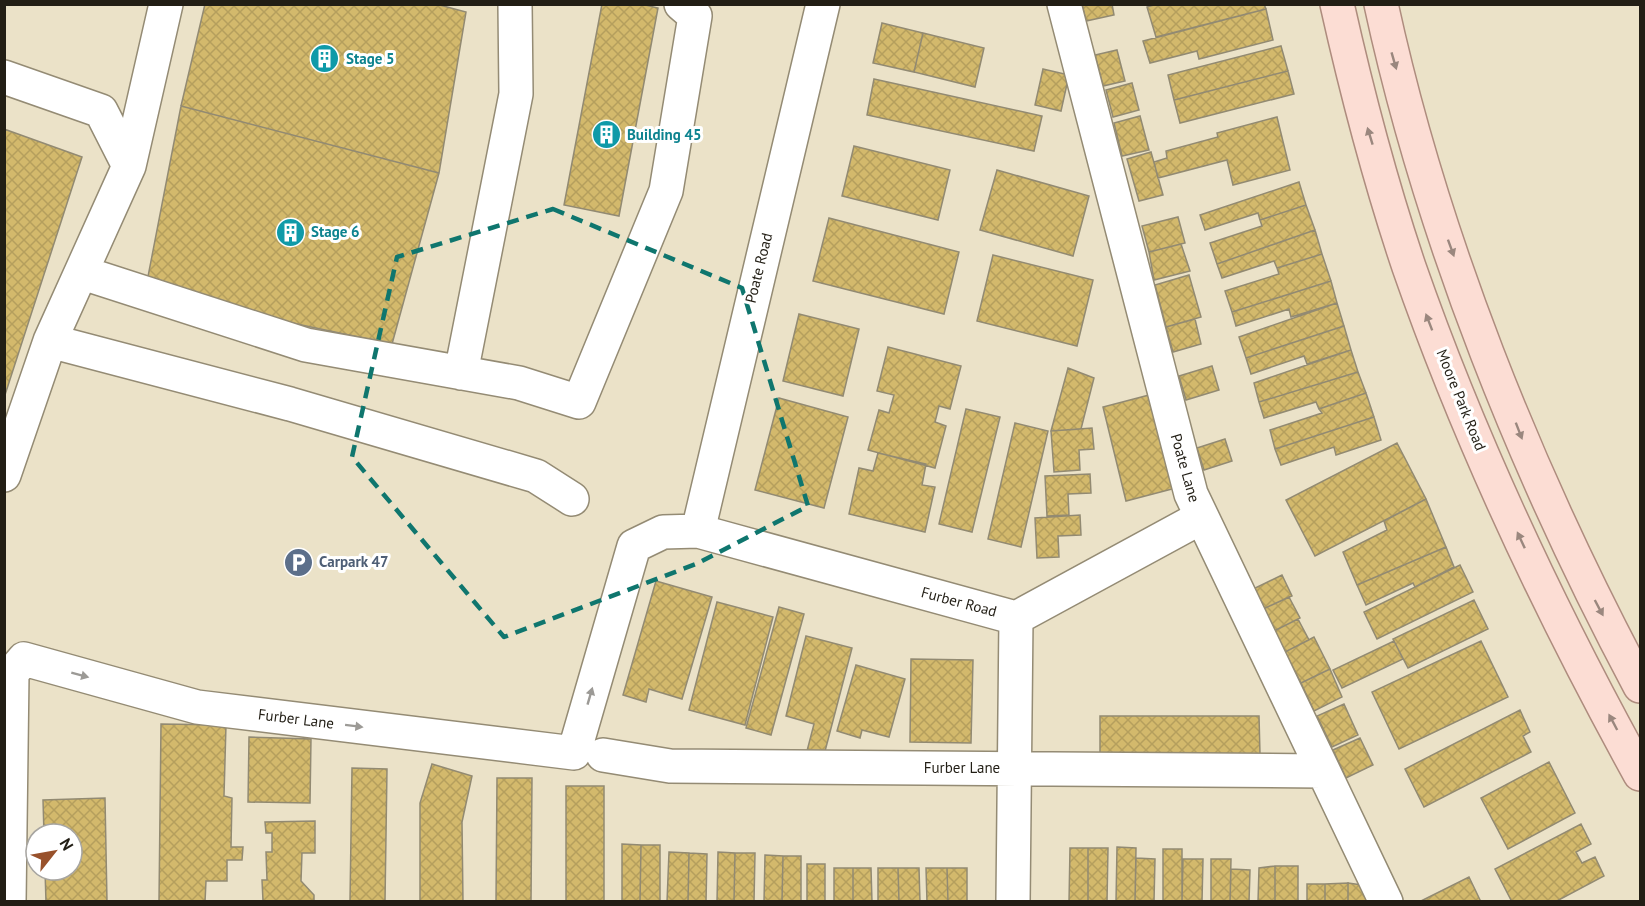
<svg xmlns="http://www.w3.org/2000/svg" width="1645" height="906" font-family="'PT Sans',sans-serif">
  <defs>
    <pattern id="building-cross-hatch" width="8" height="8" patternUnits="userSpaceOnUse" patternTransform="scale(1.5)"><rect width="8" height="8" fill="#d3b96c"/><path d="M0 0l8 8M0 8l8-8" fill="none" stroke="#b59f5d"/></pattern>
  </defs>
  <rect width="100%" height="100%" fill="#ebe2c8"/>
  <!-- building -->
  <path fill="url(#building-cross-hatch)" stroke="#928a72" stroke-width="1.5" d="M205,4H436L466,12L439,173L181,106Z
    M602,4H641L658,8L619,216L564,205Z
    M1082,4H1112L1114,15L1086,21Z
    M1157,4H1264L1266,9L1156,37L1147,7Z
    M1266,9L1273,40L1199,59L1197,51L1150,63L1143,41Z
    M882,23L923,33L914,72L873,63Z
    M923,33L984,48L975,87L914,72Z
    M1281,46L1288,71L1174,100L1168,75Z
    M1117,50L1125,81L1103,86L1095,55Z
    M1043,69L1069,75L1061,111L1035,105Z
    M1288,71L1294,94L1180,123L1174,100Z
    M874,79L1042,116L1034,151L867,115Z
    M1132,83L1139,110L1113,117L1106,90Z
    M181,106L439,173L392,344L145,292Z
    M1140,116L1149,150L1122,156L1114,123Z
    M1277,117L1290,170L1233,185L1227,160L1158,178L1154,162L1167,158L1166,151L1218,137L1217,133Z
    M4,129L82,157L4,398Z
    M854,146L950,170L938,220L842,196Z
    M1151,152L1163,195L1139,201L1127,159Z
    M997,170L1089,196L1073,256L980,230Z
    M1299,182L1306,205L1260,220L1258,213L1205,230L1200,215Z
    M1306,205L1315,230L1217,264L1210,243L1262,226L1260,220Z
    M1178,217L1185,243L1149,252L1142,226Z
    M829,218L959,252L944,314L813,281Z
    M1315,230L1322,254L1277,268L1274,261L1222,278L1217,264Z
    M1181,244L1190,271L1154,280L1149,252Z
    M1322,254L1331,281L1232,312L1225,291L1279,274L1277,268Z
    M993,255L1093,280L1077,346L977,321Z
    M1189,275L1201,317L1166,327L1155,285Z
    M1331,281L1337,303L1291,317L1289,309L1236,326L1232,312Z
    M1337,303L1344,326L1246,358L1239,337Z
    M799,314L859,329L843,396L783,381Z
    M1195,319L1201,344L1173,352L1166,327Z
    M1344,326L1351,350L1307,364L1304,356L1251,374L1246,358Z
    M888,347L961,366L950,409L939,406L935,422L946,426L935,468L868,450L879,410L889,413L894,395L877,391Z
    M1351,350L1358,372L1259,402L1254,383Z
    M1212,366L1219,390L1186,400L1179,376Z
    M1068,368L1094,378L1081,429L1051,431Z
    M1358,372L1366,393L1319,409L1316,402L1264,418L1259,402Z
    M1366,393L1374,417L1275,449L1270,430L1322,413L1319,409Z
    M1153,394L1176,488L1126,501L1103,407Z
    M779,398L848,417L824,508L755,490Z
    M966,409L1000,417L972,532L939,524Z
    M1374,417L1381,440L1336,455L1334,447L1281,465L1275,449Z
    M1015,423L1048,431L1021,547L988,539Z
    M1092,428L1094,449L1079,450L1080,470L1054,472L1051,431Z
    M1225,439L1232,461L1204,470L1197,448Z
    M1397,443L1426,499L1315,556L1286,500Z
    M878,453L926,464L922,485L935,487L925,532L849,514L859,468L873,471Z
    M1090,474L1091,493L1068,494L1069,515L1047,516L1045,476Z
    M1426,499L1446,547L1357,585L1343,552L1387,530L1384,521Z
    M1080,515L1081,535L1058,536L1059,557L1037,558L1035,518Z
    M1446,547L1454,567L1415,587L1413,583L1366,605L1357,585Z
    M1460,565L1473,592L1377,639L1364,612Z
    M1282,575L1292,596L1263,609L1253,589Z
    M656,581L712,597L682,699L649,689L646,702L623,695Z
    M1289,597L1300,618L1274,631L1263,609Z
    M1474,600L1488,629L1408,668L1393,639Z
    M717,602L773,617L745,725L689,710Z
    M779,607L804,614L771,735L746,728Z
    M1298,619L1309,640L1285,652L1274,631Z
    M806,636L852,648L824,755L807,751L814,724L786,716Z
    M1314,637L1330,669L1301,683L1285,652Z
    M1394,641L1403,659L1342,688L1333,670Z
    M1481,641L1508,697L1399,749L1372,692Z
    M911,659L973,660L971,743L910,742Z
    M856,665L905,679L889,737L862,730L860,738L837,731Z
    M1330,669L1342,697L1314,711L1301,683Z
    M1344,704L1358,735L1332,747L1317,716Z
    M1520,710L1530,732L1523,736L1531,752L1424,807L1405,769Z
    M1100,716H1259L1260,754H1100Z
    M161,724L226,725L224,796L232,798L231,847H243L242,860H227V881H206L205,902H159Z
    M249,737L311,739L310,803L248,802Z
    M1360,738L1373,765L1346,778L1333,750Z
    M1549,762L1575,813L1508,849L1481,798Z
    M432,764L472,776L462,822L463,902H420V803Z
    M352,768L387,769L385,902H350Z
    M497,778H532L531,902H496Z
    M566,786H604V902H566Z
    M105,798L107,902H46L45,870H72V834H44L43,800Z
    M315,821V853H302L301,881L314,895V902L263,901L262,880H267L266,852H272V833H266L265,822Z
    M1581,824L1591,844L1576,852L1582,863L1595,857L1604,876L1555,902H1512L1495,869Z
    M622,844L641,845L640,902H622Z
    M641,845H660V902H640Z
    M1117,847L1136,848L1135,902H1116Z
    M1070,848H1088V902H1069Z
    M1088,848H1108L1107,902H1088Z
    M1163,849H1182V902H1163Z
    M669,852L689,853L688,902H667Z
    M718,852L735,853L734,902H717Z
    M689,853L707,854L706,902H688Z
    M735,853H755L754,902H734Z
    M765,855L783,856L782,902H764Z
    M783,856H801V902H782Z
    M1136,858L1155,859L1154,902H1135Z
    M1183,859H1203L1202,902H1182Z
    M1211,859H1231L1230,902H1211Z
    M807,864H825V902H807Z
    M1275,866V902H1258L1259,868Z
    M1275,866H1298V902H1275Z
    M834,868H853V902H834Z
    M853,868H871L872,902H853Z
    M878,868H898L899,902H878Z
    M898,868H919L920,902H899Z
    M926,868H947L948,902H927Z
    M947,868H967V902H948Z
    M1231,869L1250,870L1249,902H1230Z
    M1469,877L1481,902H1419Z
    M1348,883V902H1325V884Z
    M1348,883L1369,886L1376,902H1348Z
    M1307,884H1325V902H1307Z"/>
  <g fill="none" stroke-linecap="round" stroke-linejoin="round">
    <defs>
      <path id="minor" d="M1064,4L1191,494L1386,902
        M4,77L101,111L129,166L50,341L4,475
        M129,166L166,4
        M83,273L306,345L519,383L579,402L666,191L695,16L681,4
        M50,341L290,404L536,476L572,499
        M461,373L516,94L515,4
        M698,531L823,4
        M1016,618L1200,518
        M603,755L670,766L1322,771
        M9,902L12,673L24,659L197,707L574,753L634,546L663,532L698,531L1016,618L1013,902"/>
      <path id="major" d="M1337,4C1357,93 1380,181 1409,267C1470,442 1550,611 1640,774
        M1381,4C1432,239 1527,474 1640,686"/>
    </defs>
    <!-- minor casing -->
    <use href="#minor" stroke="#948b74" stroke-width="36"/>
    <!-- major casing -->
    <use href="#major" stroke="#ae8c7e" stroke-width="36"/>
    <!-- minor -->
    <use href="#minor" stroke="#fff" stroke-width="33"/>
    <!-- major -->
    <use href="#major" stroke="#fcddd4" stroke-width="33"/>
  </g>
  <!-- one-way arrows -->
  <defs><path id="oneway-solid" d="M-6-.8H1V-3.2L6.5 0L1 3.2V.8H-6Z" transform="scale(1.5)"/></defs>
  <g fill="#9a877e">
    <use href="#oneway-solid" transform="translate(1394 61) rotate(74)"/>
    <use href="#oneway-solid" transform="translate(1370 136) rotate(-107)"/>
    <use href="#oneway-solid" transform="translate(1451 248) rotate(70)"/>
    <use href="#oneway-solid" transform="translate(1429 322) rotate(-111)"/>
    <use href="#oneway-solid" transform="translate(1519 431) rotate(69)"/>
    <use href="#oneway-solid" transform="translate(1521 540) rotate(-115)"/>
    <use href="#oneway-solid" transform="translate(1599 608) rotate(62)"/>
    <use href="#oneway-solid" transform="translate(1613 722) rotate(-118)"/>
  </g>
  <g fill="#9c9a96">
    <use href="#oneway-solid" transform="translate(80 675) rotate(15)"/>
    <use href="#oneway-solid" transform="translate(590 696) rotate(-74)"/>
    <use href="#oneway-solid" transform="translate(354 726) rotate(7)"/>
  </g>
  <!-- marked area -->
  <path fill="none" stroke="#0f766e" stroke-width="4.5" stroke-dasharray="12 8" stroke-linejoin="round" d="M553,209L742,288L808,506L696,564L504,637L352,457L397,257Z"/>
  <!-- icons -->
  <defs>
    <symbol id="building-disc" viewBox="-11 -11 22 22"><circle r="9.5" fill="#0f9aa8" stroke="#fff"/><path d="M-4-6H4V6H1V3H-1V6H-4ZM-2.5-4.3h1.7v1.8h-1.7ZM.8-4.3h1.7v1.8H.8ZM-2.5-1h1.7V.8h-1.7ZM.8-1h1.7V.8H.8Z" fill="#fff"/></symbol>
    <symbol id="parking-disc" viewBox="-11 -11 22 22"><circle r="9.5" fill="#5c6f8a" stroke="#fff"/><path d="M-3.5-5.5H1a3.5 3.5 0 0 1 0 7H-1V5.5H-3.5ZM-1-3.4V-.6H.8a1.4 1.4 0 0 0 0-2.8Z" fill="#fff"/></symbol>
  </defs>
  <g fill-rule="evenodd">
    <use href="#building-disc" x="308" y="42" width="33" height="33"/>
    <use href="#building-disc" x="590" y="118" width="33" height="33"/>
    <use href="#building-disc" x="274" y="216" width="33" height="33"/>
    <use href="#parking-disc" x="282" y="546" width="33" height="33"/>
  </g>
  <g text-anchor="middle" stroke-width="6" stroke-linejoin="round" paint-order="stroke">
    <!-- culture labels -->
    <g font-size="15" font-weight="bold" fill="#0d838f" stroke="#fff" text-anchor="start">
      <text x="346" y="64">Stage 5</text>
      <text x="627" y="140">Building 45</text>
      <text x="311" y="237">Stage 6</text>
    </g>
    <!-- street labels -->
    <g font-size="15" fill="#221e15" stroke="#fff">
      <text transform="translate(759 268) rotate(-76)" y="5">Poate Road</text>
      <text transform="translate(1461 400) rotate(68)" y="5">Moore Park Road</text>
      <text transform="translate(1185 468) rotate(74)" y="5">Poate Lane</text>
      <text transform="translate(959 602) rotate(15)" y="5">Furber Road</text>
      <text transform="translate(296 719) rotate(7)" y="5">Furber Lane</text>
      <text x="962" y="773">Furber Lane</text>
    </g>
    <!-- service labels -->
    <g font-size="15" font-weight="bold" fill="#4e5e75" stroke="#fff" text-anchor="start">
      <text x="319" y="567">Carpark 47</text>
    </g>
  </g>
  <!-- border -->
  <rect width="1645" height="906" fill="none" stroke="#221e15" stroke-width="12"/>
  <!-- north arrow -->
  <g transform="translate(54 852) rotate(59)"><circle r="28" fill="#ffffff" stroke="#a7a5a1" stroke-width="1.5"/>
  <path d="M0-4.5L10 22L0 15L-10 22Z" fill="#98512b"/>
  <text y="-9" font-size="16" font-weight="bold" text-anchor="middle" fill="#221e15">N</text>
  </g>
</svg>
